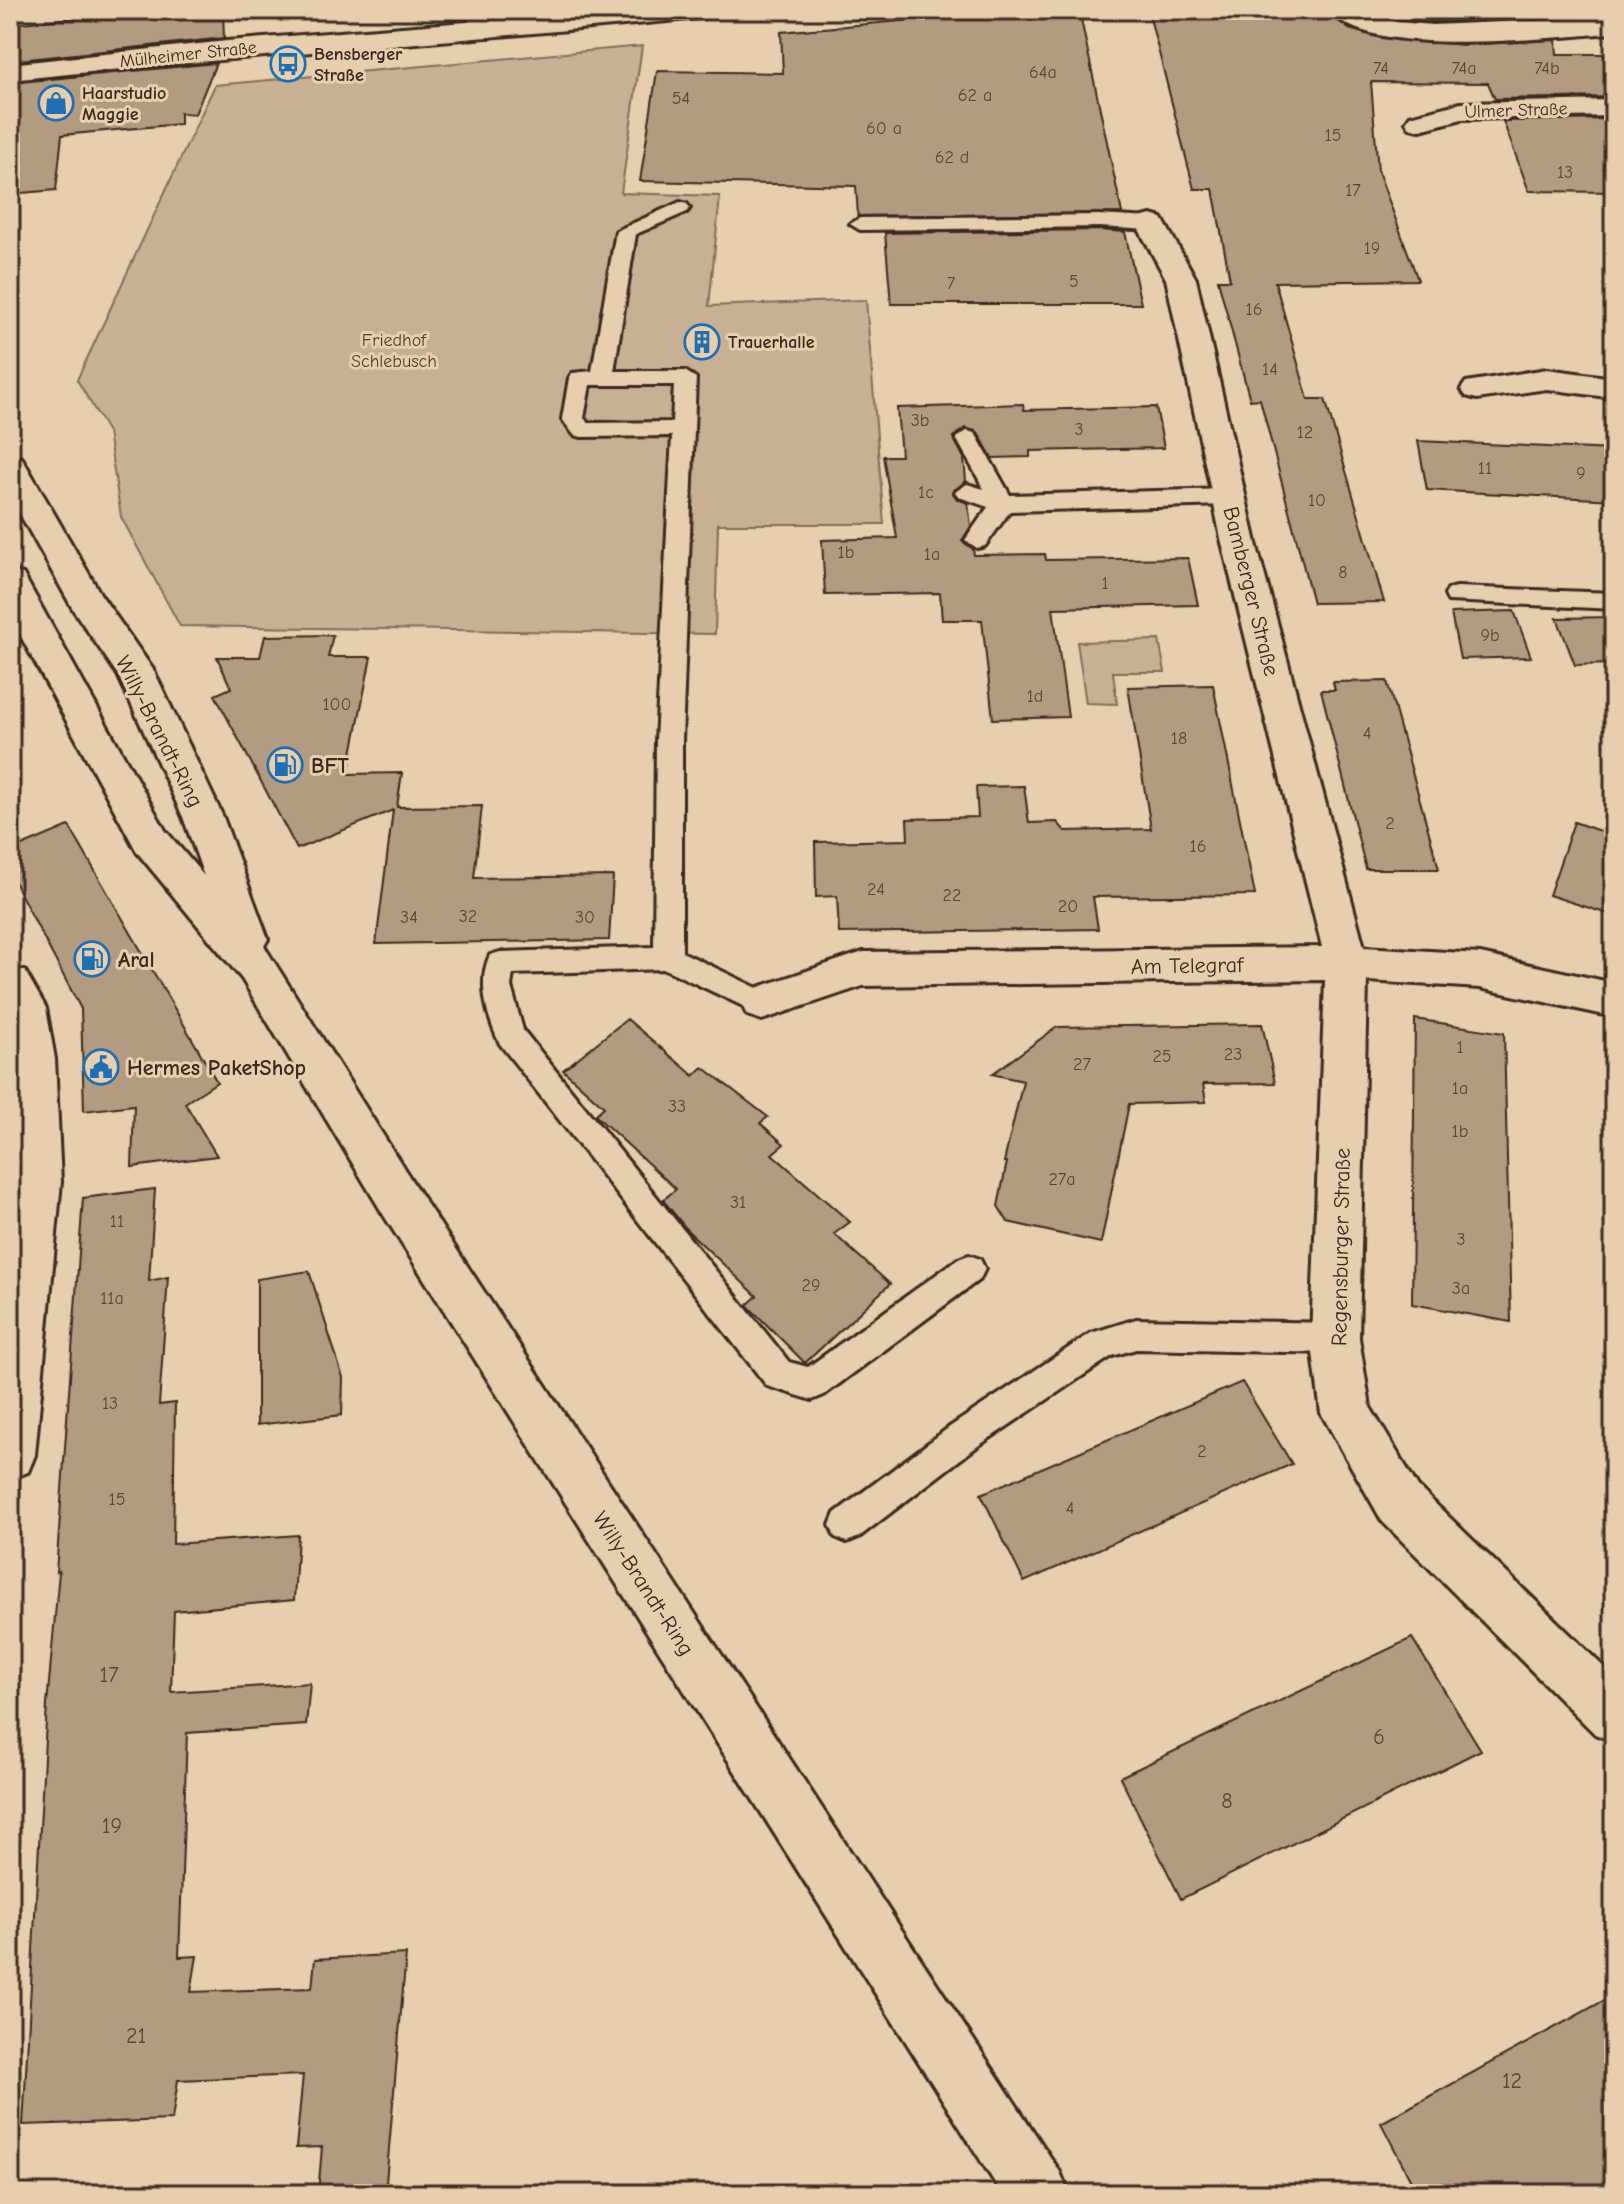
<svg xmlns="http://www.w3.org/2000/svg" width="1624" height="2204" font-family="'Comic Neue',sans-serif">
  <rect width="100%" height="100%" fill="#e6ceae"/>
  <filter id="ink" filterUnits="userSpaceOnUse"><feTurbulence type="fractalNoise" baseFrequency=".0125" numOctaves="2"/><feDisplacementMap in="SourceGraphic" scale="16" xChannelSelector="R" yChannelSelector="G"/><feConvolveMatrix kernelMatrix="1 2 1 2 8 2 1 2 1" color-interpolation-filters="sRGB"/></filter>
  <g filter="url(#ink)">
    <!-- green -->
    <path fill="#c7b094" stroke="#816d59" stroke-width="2" d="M642,46L621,193L720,196L709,306L866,300L884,524H718L715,634L180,626L121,517L108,432L77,380L215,85Z
      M1159,640L1165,672H1113L1117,704L1086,703L1077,642Z"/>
    <!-- building -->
    <path fill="#b29b81" stroke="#3b2a1e" stroke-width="2" d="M159,10H223L224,38L10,61V24Z
      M1019,10H1079L1122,213L858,216L856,186L640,181L657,71L783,73L781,32Z
      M1148,10H1327L1349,29L1381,38L1464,45L1556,40L1557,54H1614V97L1495,99L1488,83L1371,82L1378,171L1418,280L1275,282L1308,399H1325L1384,602L1313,603L1260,399L1250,400L1218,280H1230L1213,189H1194Z
      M1371,10H1555V17L1433,22L1397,19Z
      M216,63L195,114L180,113V124L62,135L56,190L10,194V83Z
      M1614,119V192L1529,191L1503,121Z
      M1099,230L1125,232L1141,304H891L885,233Z
      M1023,404L1024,410L1156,407L1164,448L1030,451V457L992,458L978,432L965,428L953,437L964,458L966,481L952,492L957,499L968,503L971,526L962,541L973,549L974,555L1045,554L1046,560L1188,558L1198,605L1053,608L1068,717L993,719L982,620H942L940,593L825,595L822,540L897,538L883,456H901L897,408Z
      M1418,441L1614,450V500L1427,490Z
      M1514,611L1531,657L1460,659L1451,613Z
      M1614,617V664L1575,665L1557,618Z
      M333,635L328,657H371L348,774L402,773L397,807L482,806L474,878L613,876L609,940L376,944L393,810L297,849L215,695L231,688L217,657H260L265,636Z
      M1387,681L1406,750L1439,869H1366L1321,690H1335L1333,682Z
      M1213,685L1255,895L1093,897L1098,929L839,933L837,896L816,897L815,842L908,840L907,819L978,817L976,787L1024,786L1029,823L1057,822L1065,831L1151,829L1128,687Z
      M1574,822L1614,836V916L1549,895Z
      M69,826L217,1082L185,1103L217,1156L132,1167L134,1105L84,1111L81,1009L10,874V851Z
      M627,1019L694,1076L703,1067L768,1117L760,1123L784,1144L772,1154L850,1222L834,1234L890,1284L805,1363L747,1305L757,1296L688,1231L663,1200L676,1189L595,1115L604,1107L563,1070Z
      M1415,1019L1504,1033L1511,1322L1412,1304Z
      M1262,1024L1275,1083L1203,1084L1206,1102L1129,1104L1101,1243L1008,1222L998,1206L1007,1162H1004L1023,1081L992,1074L1057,1027Z
      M155,1189L149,1281L168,1277L159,1405L175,1403L173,1544L298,1535L294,1600L174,1611L171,1692L310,1683L306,1725L187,1733L179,1957L197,1956L191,1992L312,1988L315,1959L406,1954L385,2194H318L322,2147L296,2148L303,2075L178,2080L172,2120L23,2125L47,1705L59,1571L56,1572L83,1198Z
      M309,1271L343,1378L342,1415L257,1425V1279Z
      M1242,1382L1292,1464L1024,1582L981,1494Z
      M1412,1638L1481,1750L1181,1899L1120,1777Z
      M1614,1995V2194H1418L1381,2123Z"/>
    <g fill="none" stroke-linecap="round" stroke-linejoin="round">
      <defs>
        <path id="lane" d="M680,202L687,204L690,208L687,212L636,234L614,371H685L696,378L682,741V952L772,995L776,1003L772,1011L762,1015L665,969L513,974L511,986L523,1030L789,1362L808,1367L958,1259L969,1255L980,1259L985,1269L980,1279L824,1395L812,1400L767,1386L500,1044C487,1018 477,981 490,955L500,952L654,947L656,741L672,436L582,437L574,435L562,419L569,378L572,373L592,371L616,231ZM590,385H674L672,422L588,423L584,418Z
          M1099,215L1151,218L1161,224L1151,230L1099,227L860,230L850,224L860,218Z
          M967,431L975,433L1010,495L1229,489L1241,497L1229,505L1010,511L985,546L977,548L965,540L988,507L959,497L955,492L967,484L984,489L956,438Z
          M1457,587L1614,593V609L1448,601L1445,595L1448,589Z
          M1136,1319L1335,1323L1347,1327L1351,1338L1347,1349L1335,1353L1136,1349L1112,1356L975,1448L859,1537L847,1542L835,1537L830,1525L835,1513L951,1426L1091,1333Z"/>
        <path id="street" d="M469,10H495V31L491,37H473L469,31Z
          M1330,10H1362L1396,22L1433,25L1614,17V33C1557,36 1365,61 1330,10Z
          M1614,100V116L1462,119L1420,130L1410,128L1406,122L1410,116L1461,103Z
          M1151,215L1162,218L1196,279L1256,543L1364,947L1480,954L1614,983V1017L1480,988L1367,981L1359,1338L1370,1407L1418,1487L1614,1677V1742L1595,1734L1382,1521L1321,1413L1311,1338L1325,980L863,986L762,1020L747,1015L741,1003L747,991L863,952L1322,947L1222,543L1166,279L1136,224L1140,218Z
          M1547,369L1614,378V398L1547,389L1477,399L1466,396L1461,389L1466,382Z
          M10,966L25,971L46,1008L55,1059L61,1182L35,1455L28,1472L10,1479V1230L15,1182Z"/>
        <path id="secondary" d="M618,10H713L709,16L700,18C470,40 240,56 10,80V64L227,41Z"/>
        <path id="primary" d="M10,455L22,458L101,595L154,671L223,817L268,939L264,946L415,1186L1060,2172L1069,2194H1002L383,1214L242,979L137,852L10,616V571L23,574L165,830L204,876L183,817L118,675L74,611L10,496Z"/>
      </defs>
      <!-- lane casing -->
      <use href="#lane" stroke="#3b2a1e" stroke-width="6"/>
      <!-- street casing -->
      <use href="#street" stroke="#3b2a1e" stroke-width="6"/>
      <!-- secondary casing -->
      <use href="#secondary" stroke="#3b2a1e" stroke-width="6"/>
      <!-- primary casing -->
      <use href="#primary" stroke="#3b2a1e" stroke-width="6"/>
      <!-- lane -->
      <use href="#lane" fill="#e6ceae" fill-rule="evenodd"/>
      <!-- street -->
      <use href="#street" fill="#e6ceae" fill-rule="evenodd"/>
      <!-- secondary -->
      <use href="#secondary" fill="#e6ceae" fill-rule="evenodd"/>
      <!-- primary -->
      <use href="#primary" fill="#e6ceae" fill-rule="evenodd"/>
    </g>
  </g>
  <!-- icons -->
  <defs>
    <symbol id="bus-ring" viewBox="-11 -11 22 22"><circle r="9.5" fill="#e6ceae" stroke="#1f6fb2" stroke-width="1.5"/><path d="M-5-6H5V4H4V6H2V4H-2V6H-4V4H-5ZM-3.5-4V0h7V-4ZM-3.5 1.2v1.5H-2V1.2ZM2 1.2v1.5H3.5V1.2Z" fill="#1f6fb2"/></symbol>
    <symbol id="shop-ring" viewBox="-11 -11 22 22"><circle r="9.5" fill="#e6ceae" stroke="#1f6fb2" stroke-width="1.5"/><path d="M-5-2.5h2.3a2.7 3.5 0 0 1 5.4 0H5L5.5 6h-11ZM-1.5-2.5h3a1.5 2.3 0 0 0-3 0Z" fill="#1f6fb2"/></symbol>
    <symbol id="building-ring" viewBox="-11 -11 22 22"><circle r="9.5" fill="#e6ceae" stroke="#1f6fb2" stroke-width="1.5"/><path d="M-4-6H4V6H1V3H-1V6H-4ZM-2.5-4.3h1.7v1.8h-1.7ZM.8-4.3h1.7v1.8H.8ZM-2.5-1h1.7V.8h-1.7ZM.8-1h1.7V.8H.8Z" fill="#1f6fb2"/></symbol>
    <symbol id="fuel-ring" viewBox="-11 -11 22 22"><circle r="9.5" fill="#e6ceae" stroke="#1f6fb2" stroke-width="1.5"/><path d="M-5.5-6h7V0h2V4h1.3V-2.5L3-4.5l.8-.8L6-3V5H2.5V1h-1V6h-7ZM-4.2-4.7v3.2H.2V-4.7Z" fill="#1f6fb2"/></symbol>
    <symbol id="civic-ring" viewBox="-11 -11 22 22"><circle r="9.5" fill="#e6ceae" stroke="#1f6fb2" stroke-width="1.5"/><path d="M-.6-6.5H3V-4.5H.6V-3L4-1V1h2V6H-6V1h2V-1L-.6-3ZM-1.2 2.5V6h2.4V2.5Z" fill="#1f6fb2"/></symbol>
  </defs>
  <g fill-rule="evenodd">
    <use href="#bus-ring" x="268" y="44" width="40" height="40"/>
    <use href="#shop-ring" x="36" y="83" width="40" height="40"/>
    <use href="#building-ring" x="682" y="322" width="40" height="40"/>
    <use href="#fuel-ring" x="265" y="745" width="40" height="40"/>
    <use href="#fuel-ring" x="72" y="939" width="40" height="40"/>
    <use href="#civic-ring" x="81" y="1047" width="40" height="40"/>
  </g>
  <g text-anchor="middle" stroke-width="6" stroke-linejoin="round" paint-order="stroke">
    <!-- far-street labels -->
    <g font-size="18" fill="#3b2a1e" stroke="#e6ceae">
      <text transform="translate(188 54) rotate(-6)" y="6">Mülheimer Straße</text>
      <text transform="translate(1516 110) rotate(-2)" y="6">Ulmer Straße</text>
    </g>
    <!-- far-poi labels -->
    <g font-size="18" font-weight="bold" fill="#3b2a1e" stroke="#e6ceae" text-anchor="start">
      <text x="314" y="60">Bensberger<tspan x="314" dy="21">Straße</tspan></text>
      <text x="82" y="99">Haarstudio<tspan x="82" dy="21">Maggie</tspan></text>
      <text x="728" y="348">Trauerhalle</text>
    </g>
    <!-- number labels -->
    <g font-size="18" fill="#594637">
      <text x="1381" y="74">74</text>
      <text x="1464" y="74">74a</text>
      <text x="1547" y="74">74b</text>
      <text x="1043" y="78">64a</text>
      <text x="975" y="101">62 a</text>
      <text x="681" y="104">54</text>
      <text x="884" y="134">60 a</text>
      <text x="1333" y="141">15</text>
      <text x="952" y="163">62 d</text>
      <text x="1565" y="178">13</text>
      <text x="1353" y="196">17</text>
      <text x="1372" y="254">19</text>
      <text x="1074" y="287">5</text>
      <text x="951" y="289">7</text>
      <text x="1254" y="315">16</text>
      <text x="1270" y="375">14</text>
      <text x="920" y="426">3b</text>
      <text x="1079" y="435">3</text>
      <text x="1305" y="438">12</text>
      <text x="1485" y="474">11</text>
      <text x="1581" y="479">9</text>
      <text x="926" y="498">1c</text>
      <text x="1317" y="506">10</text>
      <text x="846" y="558">1b</text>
      <text x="932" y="560">1a</text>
      <text x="1343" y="578">8</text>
      <text x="1105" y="589">1</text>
      <text x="1490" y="641">9b</text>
      <text x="1035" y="702">1d</text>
      <text x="337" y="710">100</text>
      <text x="1367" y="739">4</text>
      <text x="1179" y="744">18</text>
      <text x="1390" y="829">2</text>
      <text x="1198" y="852">16</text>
      <text x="876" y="895">24</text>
      <text x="952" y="901">22</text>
      <text x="1068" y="912">20</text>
      <text x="468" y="922">32</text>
      <text x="409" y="923">34</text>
      <text x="585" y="923">30</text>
      <text x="1460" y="1053">1</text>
      <text x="1233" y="1060">23</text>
      <text x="1162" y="1062">25</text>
      <text x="1082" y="1070">27</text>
      <text x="1460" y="1094">1a</text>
      <text x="677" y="1112">33</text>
      <text x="1460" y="1137">1b</text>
      <text x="1062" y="1185">27a</text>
      <text x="738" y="1208">31</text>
      <text x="117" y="1227">11</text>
      <text x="1461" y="1245">3</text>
      <text x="811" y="1291">29</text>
      <text x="1461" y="1294">3a</text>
      <text x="112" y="1304">11a</text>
      <text x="110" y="1409">13</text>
      <text x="1202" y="1457">2</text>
      <text x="117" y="1505">15</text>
      <text x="1070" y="1514">4</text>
    </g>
    <!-- far-park labels -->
    <g font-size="18" fill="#503e30" stroke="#e6ceae">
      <text x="394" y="346">Friedhof<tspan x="394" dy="21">Schlebusch</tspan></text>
    </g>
    <!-- street labels -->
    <g font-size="22" fill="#3b2a1e" stroke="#e6ceae">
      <text transform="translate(1252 591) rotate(76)" y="8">Bamberger Straße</text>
      <text transform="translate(160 731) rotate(63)" y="8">Willy-Brandt-Ring</text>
      <text transform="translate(1187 965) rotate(-1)" y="8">Am Telegraf</text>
      <text transform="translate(1340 1247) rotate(-89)" y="8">Regensburger Straße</text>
      <text transform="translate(644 1583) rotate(57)" y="8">Willy-Brandt-Ring</text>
    </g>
    <!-- poi labels -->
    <g font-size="22" font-weight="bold" fill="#3b2a1e" stroke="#e6ceae" text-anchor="start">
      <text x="311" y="773">BFT</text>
      <text x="118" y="967">Aral</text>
      <text x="127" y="1075">Hermes PaketShop</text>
    </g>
    <!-- near-number labels -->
    <g font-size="22" fill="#594637">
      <text x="109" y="1682">17</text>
      <text x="1379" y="1744">6</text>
      <text x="1227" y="1808">8</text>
      <text x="112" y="1833">19</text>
      <text x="136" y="2043">21</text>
      <text x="1512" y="2088">12</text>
    </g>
  </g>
  <!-- margin -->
  <rect width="1624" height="2204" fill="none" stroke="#e6ceae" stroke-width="40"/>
  <rect x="20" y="20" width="1584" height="2164" fill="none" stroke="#3b2a1e" stroke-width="3" filter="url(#ink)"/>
</svg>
